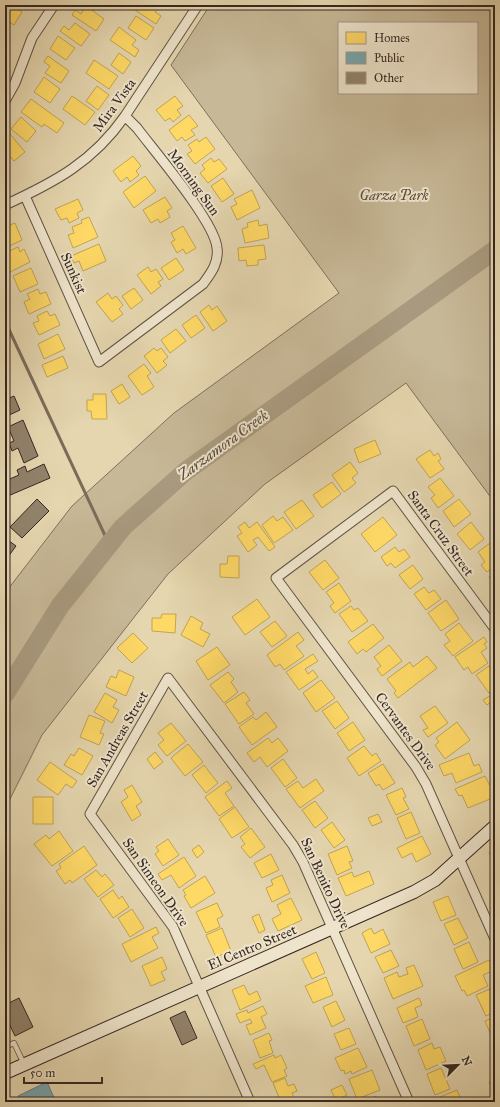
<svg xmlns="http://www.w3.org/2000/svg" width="500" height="1107" font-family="'IM FELL Great Primer',serif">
  <rect width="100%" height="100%" fill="#e5d6af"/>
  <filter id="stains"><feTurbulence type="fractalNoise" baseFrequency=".005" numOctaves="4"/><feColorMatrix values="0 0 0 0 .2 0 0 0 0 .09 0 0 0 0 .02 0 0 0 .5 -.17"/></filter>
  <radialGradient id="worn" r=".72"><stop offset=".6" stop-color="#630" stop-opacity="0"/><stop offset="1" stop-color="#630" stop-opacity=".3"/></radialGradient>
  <!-- green -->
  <path fill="#c7b897" stroke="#7e705c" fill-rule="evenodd" d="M210,5H495V503L406,383L265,484L168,574L42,735L5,809V593L72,506L174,413L339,293L171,65ZM339,23H477V93H339Z"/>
  <!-- homes -->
  <path fill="#ffd966" stroke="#c2a452" d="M8,5H11L22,12L14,25L5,19V9Z
    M93,5H102L99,9Z
    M139,5H156L159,7L155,12L161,16L156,24L135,10Z
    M86,6L104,19L96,31L72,15L75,10L81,14Z
    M136,16L154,28L146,40L128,28Z
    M75,23L90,34L81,46L60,31L64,26L69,30Z
    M119,27L136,40L132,45L139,50L135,57L110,40Z
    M5,32L9,33L5,45Z
    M58,36L75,48L66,60L50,49Z
    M119,53L131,62L123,74L111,65Z
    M48,56L69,71L61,83L45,73L50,66L44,62Z
    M94,60L118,76L109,89L86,73Z
    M44,77L60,89L50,103L34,92Z
    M97,86L109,95L98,110L86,101Z
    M72,96L95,112L85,125L63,109Z
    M175,96L183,106L177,110L181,115L173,122L170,118L165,121L156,110Z
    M31,99L64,123L57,133L44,124L42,127L21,112Z
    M189,115L198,126L191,130L195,135L185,141L182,137L177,141L169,130Z
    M21,117L36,131L27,142L11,129Z
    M10,134L25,152L14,161L5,150V137Z
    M206,137L215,149L195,164L187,154L192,151L188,145L197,139L199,142Z
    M133,156L141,166L136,171L139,175L130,182L127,177L121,182L113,171Z
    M211,158L214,162L219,159L227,169L208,183L200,173L205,169L202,165Z
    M145,176L156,191L134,208L123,192Z
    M223,178L234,194L222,202L211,186Z
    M252,190L260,208L237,220L231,207L237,204L234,199Z
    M165,197L172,208L167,211L170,217L160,223L158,219L151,223L143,210Z
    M78,199L83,210L77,213L79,218L69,223L67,218L61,220L55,209Z
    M89,217L98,237L73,248L68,235L74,233L72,227L82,223L81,220Z
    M258,220L259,226L267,224L269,238L245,243L242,229L248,227L247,223Z
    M15,223L22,240L5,248V227Z
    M183,226L196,248L186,254L183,249L177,253L171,242L175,240L171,233Z
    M99,244L106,261L83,271L79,261L74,263L71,256Z
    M264,245L266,259L258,260V265L247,266L246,260L239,261L238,248Z
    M18,247L20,252L24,249L30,262L8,273L5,267V253Z
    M176,258L184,270L169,280L161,268Z
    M148,267L151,272L156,269L163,279L158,282L161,286L151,294L137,275Z
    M31,268L38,284L20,292L13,276Z
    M134,288L143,300L131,309L122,296Z
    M38,289L40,294L46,292L51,304L29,314L24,302L30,299L27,294Z
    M108,293L112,299L116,296L123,305L119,309L123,314L112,322L96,302Z
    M209,305L212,310L217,306L227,321L213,331L200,312Z
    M47,311L50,316L55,314L60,325L39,335L33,323L39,321L37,316Z
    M196,315L205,328L191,338L182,325Z
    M176,329L186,341L170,353L161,340Z
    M58,334L65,349L44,359L38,344Z
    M154,348L157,351L161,348L168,357L163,361L167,365L157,373L144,356Z
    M63,356L68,368L47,377L42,365Z
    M144,364L151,373L147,376L154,387L142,395L128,376Z
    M122,384L130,397L119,404L111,391Z
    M93,394H106L107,419H92L91,411H87V400H93Z
    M375,440L381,454L359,463L354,449Z
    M430,450L434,456L438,453L441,459L438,461L444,469L430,478L416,459Z
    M350,462L358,473L352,478L356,483L344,492L332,475Z
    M440,478L454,496L438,508L431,498L435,495L428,487Z
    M332,482L341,494L322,508L313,495Z
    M459,499L471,514L454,527L443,511Z
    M302,500L314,516L296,529L284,512Z
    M273,516L277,521L283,517L293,530L274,543L262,525Z
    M383,517L397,535L375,552L361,534Z
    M245,522L249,528L257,522L275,547L269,551L258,537L253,540L257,545L248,552L237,536L242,533L238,527Z
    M471,522L484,539L470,550L457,534Z
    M493,541L495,543V566L487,572L481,565L485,562L478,552Z
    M395,547L399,552L404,549L410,557L395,568L391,563L387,566L381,557Z
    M228,556H239V578L220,577V564H227Z
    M325,560L339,578L323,590L309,572Z
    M413,565L423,579L410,589L399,575Z
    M495,572V586L489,577Z
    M339,583L351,601L335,613L330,606L334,603L326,592Z
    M424,587L429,593L434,590L441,599L426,610L414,594Z
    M257,599L270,617L245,635L232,617Z
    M446,600L459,619L441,631L428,613Z
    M351,606L354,610L358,608L368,621L352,632L339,614Z
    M162,614H176L175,633L152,631V618H161Z
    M191,616L203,623L200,629L210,634L203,647L181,635Z
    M275,621L287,636L272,647L260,632Z
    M459,623L473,641L453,656L444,645L450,641L445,634Z
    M373,624L384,638L366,652L363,649L357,654L348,642Z
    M298,632L304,640L296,646L304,656L284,670L280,664L275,667L267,655Z
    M133,633L148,648L132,663L117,648Z
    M484,637L487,642L484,644L487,648L481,652L488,663L472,674L468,667L464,670L455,657Z
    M389,645L402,661L382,676L377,669L381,666L374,657Z
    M217,647L230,665L208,680L196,661Z
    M313,654L318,661L305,669L308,674L313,670L318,677L299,690L286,672Z
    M427,656L437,668L398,698L394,693L396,691L387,679L410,662L413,667Z
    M489,666L495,674V689L489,693L476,675Z
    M119,670L134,677L126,696L106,687L111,676L116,678Z
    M228,672L234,679L231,682L238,692L224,703L210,685Z
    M321,680L335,698L316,712L303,693Z
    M244,692L250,700L246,703L254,714L239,724L225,704Z
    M105,693L117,700L113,707L119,710L112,723L94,712Z
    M495,693V708L491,702L487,705L483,700Z
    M337,701L349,718L335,729L322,711Z
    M435,706L448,723L428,737L423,730L428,728L420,716Z
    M266,712L277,727L252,745L239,727L253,717L256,720Z
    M89,715L105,721L100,733L104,734L99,745L80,737Z
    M353,722L365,740L349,751L337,733Z
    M457,722L470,740L445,759L435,745L439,742L436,738Z
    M171,723L186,741L167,756L158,745L164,740L158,733Z
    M268,738L272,743L278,738L288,751L267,767L260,757L254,762L247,753Z
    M188,744L203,762L185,776L171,758Z
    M364,746L372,756L376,753L381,761L359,776L347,758Z
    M79,748L93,756L82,775L64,765L71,754L74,756Z
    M155,752L163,762L154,769L147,759Z
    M469,753L474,766L479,764L482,772L456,783L452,773L444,776L439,765Z
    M283,759L297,778L285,787L271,768Z
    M50,762L77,781L72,788L66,784L58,795L37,780Z
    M383,764L395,783L383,790L379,784L376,786L368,773Z
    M204,765L218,783L206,793L192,775Z
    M485,776L490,786L495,783V797L468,808L462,795L459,796L455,789Z
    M316,779L324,791L300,808L286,789L298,781L303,788Z
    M227,781L232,788L225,793L234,806L219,816L205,797Z
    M132,785L142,802L136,806L141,815L132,821L121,802L128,797L124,790Z
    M402,788L406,797L403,798L409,809L396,815L386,795Z
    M33,797H53V824H33Z
    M315,801L328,818L315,828L302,810Z
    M235,807L249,827L232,838L219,819Z
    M411,812L420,833L406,839L397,818Z
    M378,814L382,822L372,826L368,818Z
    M332,822L345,840L334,848L321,830Z
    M251,828L265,847L250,858L241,847L245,844L240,837Z
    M59,831L73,851L52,866L34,844L46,835L49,839Z
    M422,836L431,854L416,862L412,853L402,858L397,848Z
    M168,839L179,855L163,866L155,854L159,851L156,847Z
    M199,845L204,852L197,858L192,850Z
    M84,846L97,865L72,883L70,880L65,884L56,871L61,868L59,864Z
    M347,846L353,861L349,862L352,868L337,875L328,854Z
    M495,850V865L489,852Z
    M271,854L279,870L262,878L254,863Z
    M184,857L196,876L179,888L171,875L162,880L158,874Z
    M96,870L102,877L105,874L114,885L98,897L84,879Z
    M369,871L374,884L346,896L338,878L352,872L354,877Z
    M282,875L290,893L272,902L266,888L273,885L271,880Z
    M205,876L215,893L191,908L184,896L186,895L183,890Z
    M113,890L119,899L122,896L129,907L113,918L100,899Z
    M448,896L456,915L441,921L433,902Z
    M291,898L302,920L278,931L272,919L281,914L277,905Z
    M217,903L223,916L217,919L220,927L206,933L196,912Z
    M132,909L144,928L130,937L118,918Z
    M259,914L265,930L259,933L252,917Z
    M458,918L468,938L454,945L444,924Z
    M156,927L159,933L152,937L158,948L131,962L122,944Z
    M222,928L231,951L216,957L206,935Z
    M371,928L374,934L383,929L390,944L371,953L362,933Z
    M469,942L478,962L463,969L454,949Z
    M391,950L399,966L383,973L375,957Z
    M316,952L325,973L312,979L302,959Z
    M162,957L167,969L161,972L165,980L151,986L142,966Z
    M489,960L494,970L483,975L488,986L467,996L464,990L462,991L455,976Z
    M414,965L423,986L393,999L384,978L397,972L399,977L408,974L406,968Z
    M326,977L333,995L313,1003L305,986Z
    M244,985L249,995L257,991L261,1000L240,1010L232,990Z
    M490,989L495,1000V1012L486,1016L476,995Z
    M419,998L422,1005L415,1008L418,1017L403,1023L397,1008Z
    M336,1001L345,1020L332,1027L323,1007Z
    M263,1006L267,1014L261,1017L266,1028L250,1035L246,1025L252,1023L250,1019L240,1023L236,1014L247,1010L248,1013Z
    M495,1017V1040H493L485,1021Z
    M422,1019L430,1039L414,1046L406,1026Z
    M349,1028L356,1044L341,1050L334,1034Z
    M269,1033L272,1040L269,1041L273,1053L260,1058L253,1040Z
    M432,1043L434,1049L440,1047L446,1061L426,1070L418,1050Z
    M358,1048L367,1067L352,1074L351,1071L345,1074L344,1070L341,1071L335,1058Z
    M274,1055L275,1058L281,1055L287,1068L284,1070L287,1076L272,1082L264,1065L256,1069L253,1064Z
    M441,1068L450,1089L435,1095L427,1074Z
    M372,1070L380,1090L357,1099L349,1079Z
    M285,1078L288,1086L294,1084L297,1091L292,1093L295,1101L293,1102H281L273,1083Z
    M495,1079V1093L494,1094L489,1082Z
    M342,1085L347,1095L336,1100L331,1090Z
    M457,1090L462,1102H442L440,1097Z
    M376,1096L378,1102H363Z"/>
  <!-- public -->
  <path fill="#76a5af" stroke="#627f85" d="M47,1082L56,1102H21L18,1096Z"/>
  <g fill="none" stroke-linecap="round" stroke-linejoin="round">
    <!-- stream -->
    <path stroke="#7b6c5a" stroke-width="3" d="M5,321L109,544"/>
    <!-- river -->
    <path stroke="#a99a7f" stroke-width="19" d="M5,694L60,606L123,527L186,471L495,250"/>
  </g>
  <!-- building -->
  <path fill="#91826b" stroke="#352722" d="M14,396L20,410L5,417V400Z
    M23,420L38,456L24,463L18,448L12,451L9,443L14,441L8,427Z
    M44,464L50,478L8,496L5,489V481L19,475L17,470L25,466L27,472Z
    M37,499L49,511L22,538L10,527Z
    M5,538L16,546L5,561Z
    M19,998L33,1027L15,1036L5,1015V1005Z
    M185,1011L197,1038L182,1045L170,1018Z"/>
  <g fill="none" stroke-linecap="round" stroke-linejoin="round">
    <defs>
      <path id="lane" d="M5,1047L14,1043L24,1064"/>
      <path id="street" d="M5,101L15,83L32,38L54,5
        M25,196L99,362L203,284C211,273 219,263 217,248C215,222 155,152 137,128L125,116
        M5,205C55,182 93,162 125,116L198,5
        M495,629L393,491L276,578L416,767L426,784L495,939
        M250,1102L173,927L90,814L168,678L293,845L303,862L409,1102"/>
      <path id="secondary" d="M5,1073L414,892L435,880L495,826"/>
    </defs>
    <!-- lane casing -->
    <use href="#lane" stroke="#615345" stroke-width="6"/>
    <!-- street casing -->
    <use href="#street" stroke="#615345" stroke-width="11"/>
    <!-- secondary casing -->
    <use href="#secondary" stroke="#352722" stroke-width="14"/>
    <!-- lane -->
    <use href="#lane" stroke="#eee4cb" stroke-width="4.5"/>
    <!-- street -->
    <use href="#street" stroke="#eee4cb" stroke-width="9"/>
    <!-- secondary -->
    <use href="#secondary" stroke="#eee4cb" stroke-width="12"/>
  </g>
  <g text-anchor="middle" stroke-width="4" stroke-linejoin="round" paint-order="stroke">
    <!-- street labels -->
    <g font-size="14" fill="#352722" stroke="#eee4cb">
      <text transform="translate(114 105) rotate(-54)" y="5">Mira Vista</text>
      <text transform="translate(194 182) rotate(54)" y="5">Morning Sun</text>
      <text transform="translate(74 273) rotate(66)" y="5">Sunkist</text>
      <text transform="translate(441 533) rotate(54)" y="5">Santa Cruz Street</text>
      <text transform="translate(406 731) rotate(54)" y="5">Cervantes Drive</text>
      <text transform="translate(117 739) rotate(-60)" y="5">San Andreas Street</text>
      <text transform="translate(156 882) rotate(55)" y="5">San Simeon Drive</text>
      <text transform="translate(326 883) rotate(65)" y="5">San Benito Drive</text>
      <text transform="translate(252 947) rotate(-23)" y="5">El Centro Street</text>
    </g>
    <!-- park labels -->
    <g font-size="14" font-style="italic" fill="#5a4b3f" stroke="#eee4cb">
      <text x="394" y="200">Garza Park</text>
    </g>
    <!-- water labels -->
    <g font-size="15" font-style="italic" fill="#584a3e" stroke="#eee4cb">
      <text transform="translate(223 445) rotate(-36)" y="5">Zarzamora Creek</text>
    </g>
  </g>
  <!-- margin -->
  <rect width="500" height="1107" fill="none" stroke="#e5d6af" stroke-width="20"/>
  <rect x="6" y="6" width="488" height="1095" fill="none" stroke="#352722" stroke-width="2"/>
  <rect x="10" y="10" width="480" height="1087" fill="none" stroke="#352722"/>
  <!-- legend -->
  <rect x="338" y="22" width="140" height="72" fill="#eee4cb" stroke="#a49887"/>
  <rect x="346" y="32" width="20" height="12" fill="#ffd966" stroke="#a49887"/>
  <text x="374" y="42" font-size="12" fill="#352722">Homes</text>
  <rect x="346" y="52" width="20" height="12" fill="#76a5af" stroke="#a49887"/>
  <text x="374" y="62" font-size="12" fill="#352722">Public</text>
  <rect x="346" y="72" width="20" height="12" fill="#91826b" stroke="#a49887"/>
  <text x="374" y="82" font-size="12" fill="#352722">Other</text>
  <!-- north arrow -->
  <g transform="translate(458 1065) rotate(66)" stroke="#eee4cb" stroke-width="3" paint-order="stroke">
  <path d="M0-3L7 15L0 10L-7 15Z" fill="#352722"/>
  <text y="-6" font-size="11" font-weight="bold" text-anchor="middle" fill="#352722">N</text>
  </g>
  <!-- scale -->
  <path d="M24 1077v6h78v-6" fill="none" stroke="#352722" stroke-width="2"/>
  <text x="30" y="1077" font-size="12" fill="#352722" stroke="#eee4cb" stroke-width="3" paint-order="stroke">50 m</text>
  <rect width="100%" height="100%" filter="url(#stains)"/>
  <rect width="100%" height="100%" fill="url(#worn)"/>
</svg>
